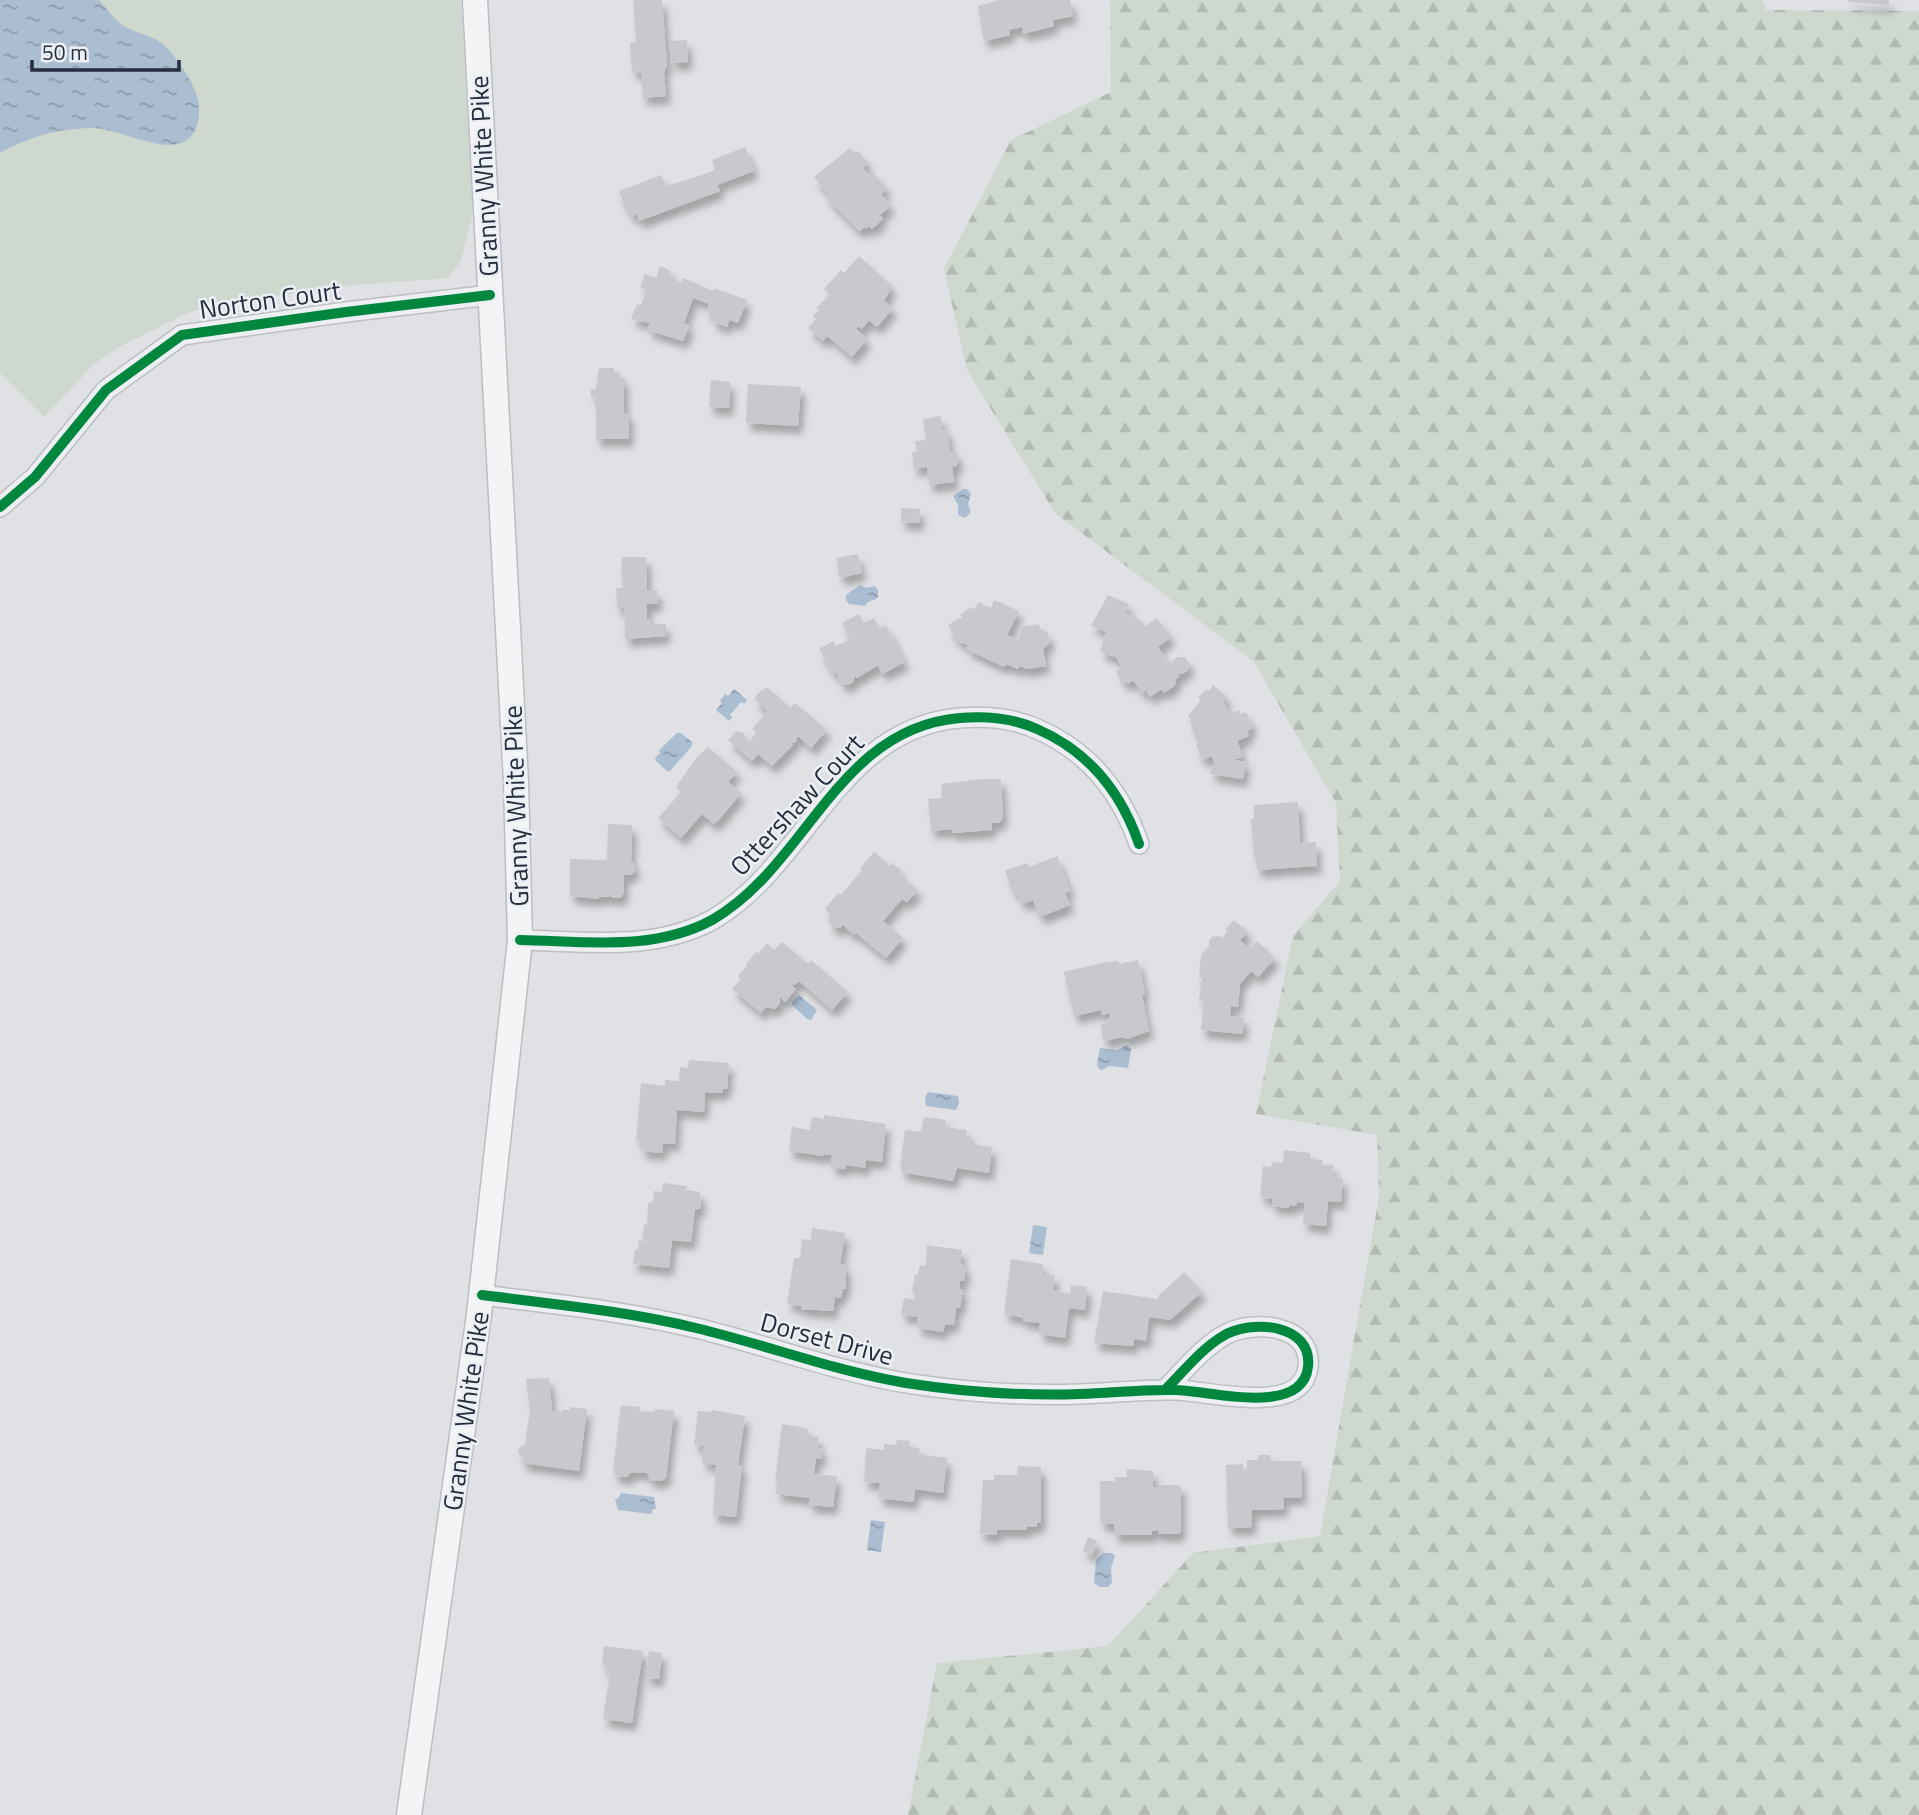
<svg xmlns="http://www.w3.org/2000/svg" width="1919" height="1815" font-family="'Titillium Web',sans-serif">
  <defs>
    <pattern id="forest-firs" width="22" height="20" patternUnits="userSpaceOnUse" patternTransform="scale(1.75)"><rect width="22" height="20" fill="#cfd8cf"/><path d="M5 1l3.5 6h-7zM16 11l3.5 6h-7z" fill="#b2bab3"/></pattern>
    <pattern id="water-ripples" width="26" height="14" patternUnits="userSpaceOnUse" patternTransform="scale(1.75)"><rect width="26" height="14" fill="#abbdd1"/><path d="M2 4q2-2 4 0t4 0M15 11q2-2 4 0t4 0" fill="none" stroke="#8b9aab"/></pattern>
    <filter id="shadow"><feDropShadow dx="4.5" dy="8" stdDeviation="3.5" flood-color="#0004"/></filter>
  </defs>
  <rect width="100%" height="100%" fill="#dfe1e4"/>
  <!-- grass -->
  <path fill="#cfd8cf" d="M0,0H461L473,211L461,261L448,278L342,286L223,304L190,312L121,346L95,363L44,417L0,373Z"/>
  <!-- forest -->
  <path fill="url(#forest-firs)" d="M1110,0H1762L1766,10L1919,11V1815H908L937,1663L1108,1646L1193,1553L1320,1536L1379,1196L1377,1135L1256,1114L1293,936L1340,881L1336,803L1254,662L1055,513L967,370L944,269L1011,140L1111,92Z"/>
  <!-- water -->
  <path fill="url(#water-ripples)" d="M0,0H99C107,9 115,21 126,27C140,35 157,36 168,49C183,67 201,91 199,114C194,174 126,128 92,128C58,128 29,137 0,153Z
    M963,489H967L971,494L968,504L971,512L965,518L958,515V505L953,496Z
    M860,585L866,588L875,586L878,590V597L875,600L869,601L865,606L849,604L846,600V595Z
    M734,689L747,700L744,704L741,702L730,715L732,717L729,721L716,710L722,703L720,701L725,694L728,696Z
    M677,733H681L692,742V746L670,771H667L656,761L655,758L660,753L659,750Z
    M799,995L817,1010L811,1020L807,1019L792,1005V1002Z
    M1127,1045L1131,1049L1128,1068L1109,1066L1102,1070L1099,1069L1097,1065L1100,1048L1117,1050Z
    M928,1092L958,1096L959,1103L956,1110L926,1106L925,1098Z
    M1033,1225L1047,1227L1043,1255L1029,1253Z
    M621,1493L654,1497L656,1509H653L651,1514L618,1510L615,1499H618Z
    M871,1520L885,1522L881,1552L867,1550Z
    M1103,1553H1112L1115,1556L1111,1568L1112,1583L1108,1587H1100L1094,1583L1096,1560Z"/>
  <!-- building -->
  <path fill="#c7c9cc" filter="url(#shadow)" d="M633,0H662L667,65L664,72L666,96L643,98L641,73L632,71L630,43L636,42Z
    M999,0H1070L1073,16L1053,20L1054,26L1023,34L1022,27L1009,30L1010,35L984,41L978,6Z
    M1848,0H1889V5L1848,2Z
    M687,40L688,62L672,63L670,41Z
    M745,147L754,171L717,185L720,191L639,221L637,214L631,217L627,207L625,208L619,191L661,175L666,186L699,176L715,170L712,160Z
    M850,148L855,153L858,151L868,163L863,168L869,174L872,171L887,189L881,194L891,206L880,215L883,219L872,229L869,226L866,229L865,227L859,231L826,197L829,195L814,177Z
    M859,256L892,286L884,301L893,308L877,327L869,320L862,329L858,326L856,329L867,339L852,357L827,336L823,341L808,328L816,319L813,316L819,310L816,308L830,295L824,289L841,270L844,273Z
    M660,266L671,271L669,277L681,282L683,278L713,291L714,288L747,300L738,323L729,320L727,327L712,321L714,315L706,312L709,304L693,298L684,323L690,325L683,341L647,330L650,323L631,319L637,304L641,305L647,289L640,287L645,274L656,278Z
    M599,368H614V372H619V378H624V413H629V439H596V397H591V389H596Z
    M711,380L730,382L729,408L709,407Z
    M748,384L801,387L798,426L746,423Z
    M941,416L942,429H947L950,452L954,451L958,456L959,461L956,466L952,467L954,482L929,485L927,467L914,469L912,452L917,451L915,441L926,440L923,419Z
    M901,508L920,509L919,523L901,522Z
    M858,554L862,573L840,578L836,558Z
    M622,557H646L647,590H657L658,604H647V619H651V624H666V636L625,639L624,608H617L616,588H623V577L621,578Z
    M1108,595L1129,604L1125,612L1139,619L1145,626L1157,618L1171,637L1158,647L1172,666V661L1178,657H1185L1189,663L1188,670L1182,674L1177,673L1180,676L1176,679L1175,685L1164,693L1162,689L1150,697L1146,690L1142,693L1133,680L1128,684L1127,682L1124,683L1116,672L1122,666L1114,655L1113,657L1100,651L1106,632L1091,626Z
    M994,600L1019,611L1007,635L1018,640L1021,633L1020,627L1039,624L1040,629L1048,633L1050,643L1043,649L1046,666L1027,669L1020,666L1018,669L1006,664L1004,667L966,649L968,645L957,641L948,625L962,617L960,614L972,607L975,609L978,602L991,608Z
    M859,614L864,623L874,618L880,629L886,625L905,662L882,674L878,665L857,678L855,676L853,682L848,685L841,684L837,672L833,674L819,649L833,641L836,646L850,639L842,623Z
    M1213,685L1227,697L1223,701L1230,714L1239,710L1240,714L1246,712L1253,728L1247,731L1249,736L1237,741L1243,757L1233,760L1246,762L1243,779L1210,774L1212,765H1214V762L1212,756L1202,760L1196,744L1201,742L1198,734L1195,735L1190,721L1191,719L1188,716L1201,700L1198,698L1206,689L1209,691Z
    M767,687L791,708L795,703L827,730L811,748L798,736L795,743H791L793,745L772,766L758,754L752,761L728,740L736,731L743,733L749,742L756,733L752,729L768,711L755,700L757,694Z
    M708,747L737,772L728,782L741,793L719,820L714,824L702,814L681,838L658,818L681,792L676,787L697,757Z
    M983,779H1001L1003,818L999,823H991L992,830L952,833V829L931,831L928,799L942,798L941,784Z
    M1298,802L1300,843L1316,842L1317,866L1257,870L1256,857H1254L1251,819H1254V805Z
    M608,824L632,825L631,861L635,865V871L631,875H624V893L620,898H613L610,895V897H599V899L570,896V859L607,860Z
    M874,852L890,866L892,863L901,870L898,873L918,890L907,902L902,899L883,921L903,938L886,958L856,933L854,935L843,925L840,928H835L829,923V918L831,915L825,909L838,893L841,895L862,870L860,868Z
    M1057,856L1070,891L1065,893L1070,905L1040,917L1033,900L1022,904L1017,892L1014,893L1005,871L1027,863L1029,867Z
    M1234,920L1248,932L1240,940L1249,949L1257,941L1275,958L1258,977L1251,971L1240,984L1238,1007L1231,1006L1230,1016L1244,1017L1242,1034L1201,1030L1204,1001H1199L1201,982H1206L1207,978H1199L1201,955L1209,946V941L1212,937L1219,936L1222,938L1227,932L1225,930Z
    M782,942L808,964L811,960L848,992L832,1010L799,981L796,984L791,985L796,989L785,1002L780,997V1003L775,1009L766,1007L761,1013L732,989L741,979L738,976L747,966L746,964L756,952L758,954L767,943L774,950Z
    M1138,960L1145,994L1142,995L1149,1031L1127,1039L1122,1037L1104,1041L1100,1025L1107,1023L1111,1013L1102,1015L1101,1010L1074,1016L1064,972L1106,962L1118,961L1119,964Z
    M689,1060L729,1063L727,1089H723V1093L705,1092L704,1112L677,1110L675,1144L663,1143L662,1153L641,1151L642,1141H636L641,1083L665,1086V1080L679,1081L680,1067L688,1068Z
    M824,1115L886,1124L882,1162L866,1160L865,1168L846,1165V1169L831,1167L832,1155L824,1154L823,1156L789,1151L792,1127L810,1130L812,1117L824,1119Z
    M924,1117L946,1120L945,1127L967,1130L966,1136L971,1137L970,1144L992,1147L989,1173L957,1168L953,1181L901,1172L902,1166H900L905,1130L921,1132Z
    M1284,1150L1310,1153V1159L1322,1160V1165H1333L1332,1177L1343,1178L1341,1202L1328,1201L1326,1226L1303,1224L1305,1203L1297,1202L1296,1206L1289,1205V1208L1272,1206V1199L1260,1196L1263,1166L1271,1167L1272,1162L1283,1163Z
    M663,1183L687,1186L686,1190L700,1192L701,1208L695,1210L691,1242L672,1240L669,1268L633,1264L635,1249L638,1250L639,1240L647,1241V1239H642L644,1224L647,1225L648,1203L653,1202L654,1191L662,1192Z
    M812,1228L845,1233L840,1264L846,1265V1289H843L841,1298L835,1297L833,1311L801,1309V1306L787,1304L794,1258H800L802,1239L811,1240Z
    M927,1245L962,1250L960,1263L966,1267L964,1281L960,1280L959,1289H963L960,1308H956L954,1325L945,1324L943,1332L918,1328L917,1317L901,1315L904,1298L915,1300L914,1291H912L915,1274L918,1275L920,1265L926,1266Z
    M1011,1259L1043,1264L1042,1274L1055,1275L1053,1290L1070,1294L1071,1285L1087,1287L1085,1310L1069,1308L1065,1338L1039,1334L1040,1323L1023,1321V1318L1004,1314Z
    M1184,1272L1202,1292L1170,1320L1149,1317L1146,1341L1134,1339L1133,1346L1094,1343L1103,1291L1158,1299V1296Z
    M549,1378L552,1411L562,1412V1409L569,1410L570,1407L587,1409L579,1471L522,1463L523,1457L518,1453L519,1447L525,1445L530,1410L526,1379Z
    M621,1405L640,1407L639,1411L654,1412L655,1409L674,1411L666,1478L661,1481L650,1480L647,1473L632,1472L627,1477L616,1476L613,1471Z
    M712,1410L745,1416L738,1465H742L736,1517L713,1515L716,1465L702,1463L704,1446L694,1445L698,1411L711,1412Z
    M782,1424L801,1427L808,1429L807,1436L819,1437L817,1448L823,1449L821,1459L816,1458L814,1474L837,1476L833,1507L809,1505L810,1498L776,1494L777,1483L775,1482Z
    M897,1440L910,1441L909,1447L920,1448L918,1458H923V1455L947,1458L943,1493L915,1489L914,1502L878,1498L880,1483L864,1482L866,1448L884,1450V1444L896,1445Z
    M1258,1455H1270L1271,1461H1301L1302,1497L1283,1498L1284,1509L1252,1510V1527L1228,1528L1226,1465L1243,1464V1469H1247V1460H1258Z
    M1018,1466L1041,1467V1523H1037V1527L1027,1526V1530H997V1535L980,1534L983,1480H994V1475H1017Z
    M1127,1469L1153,1471V1487H1158V1485H1179L1181,1487V1531L1179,1534H1158V1531H1152V1535H1114V1524H1102V1521H1100V1481H1115V1477H1127Z
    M1088,1537L1097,1541L1092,1555L1083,1551Z
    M604,1646L643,1651L632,1723L603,1719L610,1673H606L607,1666L602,1665Z
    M649,1651L662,1653L659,1679L646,1678Z"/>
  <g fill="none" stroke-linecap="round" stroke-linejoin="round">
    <defs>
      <path id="minor" d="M0,507L35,477L106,390L182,335L346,312L490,295
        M520,940C584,941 653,952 712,920C807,866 837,728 960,718C986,716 1013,718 1037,729C1088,751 1121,792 1139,844
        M482,1295C553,1304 626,1311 696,1328C767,1345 834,1371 906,1383C963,1392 1022,1396 1080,1394C1112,1393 1144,1389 1175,1390C1207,1390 1302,1418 1308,1367C1313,1323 1250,1319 1223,1336C1201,1349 1183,1372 1165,1390"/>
      <path id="major" d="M409,1815L479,1314L520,940L516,782L475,0"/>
    </defs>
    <!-- minor casing -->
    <use href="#minor" stroke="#bdbfc2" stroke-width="22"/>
    <!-- major casing -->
    <use href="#major" stroke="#bbbec2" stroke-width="27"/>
    <!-- minor -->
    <use href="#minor" stroke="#eeeff1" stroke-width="19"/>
    <!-- major -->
    <use href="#major" stroke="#f3f4f5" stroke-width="24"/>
    <defs>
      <path id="cycleway" d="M0,507L35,477L106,390L182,335L346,312L490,295
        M520,940C584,941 653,952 712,920C807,866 837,728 960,718C986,716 1013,718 1037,729C1088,751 1121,792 1139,844
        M482,1295C553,1304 626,1311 696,1328C767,1345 834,1371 906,1383C963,1392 1022,1396 1080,1394C1112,1393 1144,1389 1175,1390C1207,1390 1302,1418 1308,1367C1313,1323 1250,1319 1223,1336C1201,1349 1183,1372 1165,1390"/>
    </defs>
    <!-- cycleway casing -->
    <use href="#cycleway" stroke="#eceff5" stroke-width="15"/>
    <!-- cycleway -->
    <use href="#cycleway" stroke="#00873e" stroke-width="10"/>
  </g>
  <g text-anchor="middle" stroke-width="5" stroke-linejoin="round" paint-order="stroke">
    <!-- street labels -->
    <g font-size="26" fill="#252e3e" stroke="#eceff5">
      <text transform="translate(484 176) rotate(-93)" y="9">Granny White Pike</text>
      <text transform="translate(270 300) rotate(-8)" y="9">Norton Court</text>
      <text transform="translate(797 805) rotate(-47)" y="9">Ottershaw Court</text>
      <text transform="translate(516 806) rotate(-92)" y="9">Granny White Pike</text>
      <text transform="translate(827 1339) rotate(15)" y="9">Dorset Drive</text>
      <text transform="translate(466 1411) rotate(-82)" y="9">Granny White Pike</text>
    </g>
  </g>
  <!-- scale -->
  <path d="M32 60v10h147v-10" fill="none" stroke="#252e3e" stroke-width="3.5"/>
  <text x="42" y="60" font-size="21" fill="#252e3e" stroke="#eceff5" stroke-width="5" paint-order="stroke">50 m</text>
</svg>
